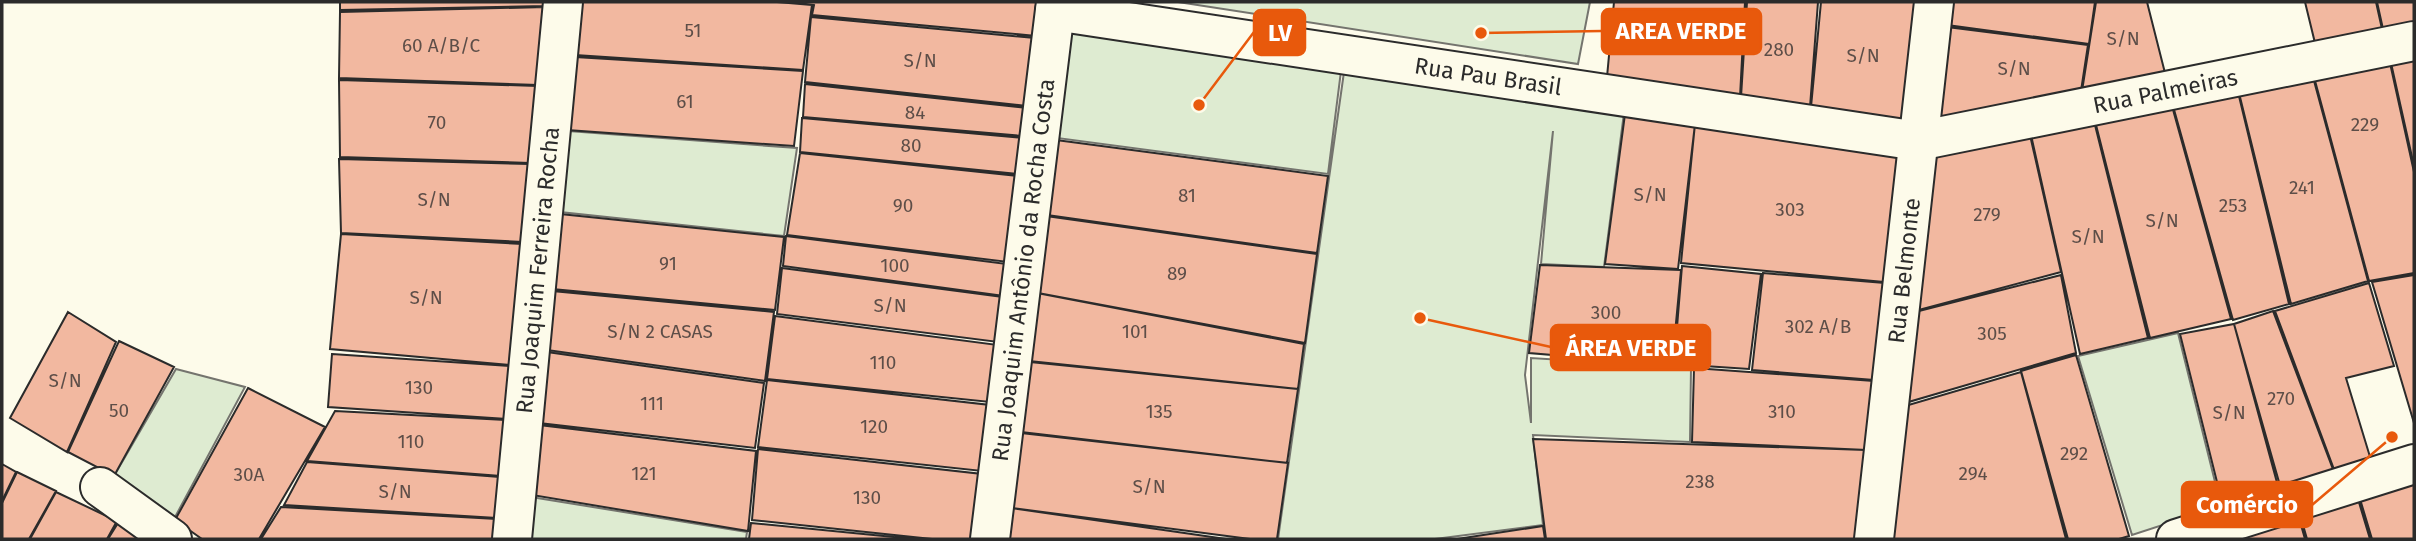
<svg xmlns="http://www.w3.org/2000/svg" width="2416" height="541" font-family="'Fira Sans',sans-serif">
  <rect width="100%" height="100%" fill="#fdfbea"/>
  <!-- green -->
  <path fill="#deebd1" stroke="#74746e" stroke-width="2" d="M1178,2H1590L1578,64Z
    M1070,29L1341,71L1328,174L1057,138Z
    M1344,72L1624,113L1604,267L1541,264L1553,131L1525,375L1531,423V358L1691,368L1690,442L1533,435L1543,525L1435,539H1278Z
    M568,131L797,148L784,236L560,212Z
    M2178,333L2221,506L2132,535L2078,356Z
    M176,369L245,387L174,519L114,476Z
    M531,497L747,532L746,539H528Z"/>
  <!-- building -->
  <path fill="#f2b8a0" stroke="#2b2b2b" stroke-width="2" d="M340,2H546V6L340,10Z
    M581,2H777L812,5L803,70L575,55Z
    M791,2H1039L1036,36L812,15L814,5Z
    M1614,2H1745L1740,97L1607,77Z
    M1747,2H1818L1810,107L1741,97Z
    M1821,2H1915L1902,121L1811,107Z
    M1950,2H2095L2089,44L1947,25Z
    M2096,2H2147L2165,73L2082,91Z
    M2305,2H2376L2382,29L2315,43Z
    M2377,2H2414V23L2383,29Z
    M546,7L538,85L339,78L340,12Z
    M811,17L1035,38L1027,106L805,82Z
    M1947,27L2088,45L2081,91L1937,120Z
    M575,57L803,71L794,146L567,130Z
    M2414,58V166L2391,63Z
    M2390,63L2414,172V273L2369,281L2314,77Z
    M2313,77L2368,281L2291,304L2239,93Z
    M339,80L538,86L530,163L340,157Z
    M805,84L1027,108L1023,136L803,117Z
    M2238,92L2289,304L2233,320L2173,106Z
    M2172,106L2231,319L2150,338L2095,121Z
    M1625,114L1695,124L1678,269L1605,264Z
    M802,118L1023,138L1019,174L800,152Z
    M2094,121L2148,338L2080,354L2031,135Z
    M1695,124L1900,154L1884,282L1681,263Z
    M2030,135L2061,272L1915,311L1933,155Z
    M1056,140L1328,176L1317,253L1047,215Z
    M800,153L1019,176L1008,262L787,235Z
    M339,159L530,164L523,242L341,233Z
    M560,214L784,237L775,310L552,289Z
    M1046,216L1317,254L1305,343L1038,293Z
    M341,234L523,244L511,365L330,349Z
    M786,236L1007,264L1004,296L783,266Z
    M1540,265L1681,270L1672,365L1529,353Z
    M1682,266L1761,274L1749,369L1674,364Z
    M782,268L1003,297L998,342L777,314Z
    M1763,273L1885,283L1874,380L1752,370Z
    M2061,275L2076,353L1905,403L1915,312Z
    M2414,275V423L2372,282Z
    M2369,283L2394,366L2346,378L2371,460L2335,472L2275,311Z
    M552,291L774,312L765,381L547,350Z
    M1037,293L1304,344L1298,389L1029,361Z
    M2273,311L2334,472L2281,489L2234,324Z
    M68,312L116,342L67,452L10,418Z
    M775,316L998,345L990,402L767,379Z
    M2234,324L2279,490L2223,506L2180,334Z
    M119,341L174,367L114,476L68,452Z
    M547,352L764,383L755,448L539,423Z
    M332,354L511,366L507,419L328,407Z
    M2076,355L2129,536L2119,539H2068L2021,371Z
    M1030,362L1298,389L1287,463L1021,432Z
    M1694,368L1874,381L1867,450L1692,442Z
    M2021,372L2066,539H1890L1905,406Z
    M767,380L990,405L982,471L758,447Z
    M248,388L325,427L259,539H202L175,520Z
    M335,411L506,420L501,476L307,461Z
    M539,425L756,451L748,531L532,495Z
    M1021,433L1288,463L1277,539H1250L1012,508Z
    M1533,439L1866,450L1857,539H1546Z
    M758,449L982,474L974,539H932L752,520Z
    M307,462L500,477L497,518L284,505Z
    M2,464L16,472L2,501Z
    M17,472L56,491L29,539H2V503Z
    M2414,482V539H2372L2360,499Z
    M56,492L117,521L107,539H30Z
    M2358,499L2370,539H2307L2301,518Z
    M281,507L497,519L495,539H261Z
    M1011,508L1226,539H1007Z
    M2299,518L2305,539H2232Z
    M118,523L142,539H108Z
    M751,523L914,539H749Z
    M1543,526L1545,539H1457Z"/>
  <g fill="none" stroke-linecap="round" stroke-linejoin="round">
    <defs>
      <g id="minor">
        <path id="s1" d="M1055,11L1918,141L2414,41"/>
        <path d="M100,487L172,539"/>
        <path id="s2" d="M512,539L563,2"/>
        <path id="s3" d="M990,539L1056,2"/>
        <path id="s4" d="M1874,539L1934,2"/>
        <path d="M2176,539L2414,464"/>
      </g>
    </defs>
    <!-- minor casing -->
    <use href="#minor" stroke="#2b2b2b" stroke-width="42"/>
    <!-- minor -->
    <use href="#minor" stroke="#fdfbea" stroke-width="38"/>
  </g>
  <g text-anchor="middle" stroke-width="5" stroke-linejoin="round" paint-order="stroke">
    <!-- number labels -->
    <g font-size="19" fill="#5d4e48">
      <text x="693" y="37">51</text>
      <text x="2123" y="45">S/N</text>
      <text x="441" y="52">60 A/B/C</text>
      <text x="1779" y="56">280</text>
      <text x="1863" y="62">S/N</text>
      <text x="920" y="67">S/N</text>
      <text x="2014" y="75">S/N</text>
      <text x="685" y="108">61</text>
      <text x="915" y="119">84</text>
      <text x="437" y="129">70</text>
      <text x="2365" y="131">229</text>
      <text x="911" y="152">80</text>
      <text x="2302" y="194">241</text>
      <text x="1650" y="201">S/N</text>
      <text x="1187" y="202">81</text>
      <text x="434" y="206">S/N</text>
      <text x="903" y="212">90</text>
      <text x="2233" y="212">253</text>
      <text x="1790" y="216">303</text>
      <text x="1987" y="221">279</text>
      <text x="2162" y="227">S/N</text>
      <text x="2088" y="243">S/N</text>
      <text x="668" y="270">91</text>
      <text x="895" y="272">100</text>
      <text x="1177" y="280">89</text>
      <text x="426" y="304">S/N</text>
      <text x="890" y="312">S/N</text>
      <text x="1606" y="319">300</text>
      <text x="1818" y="333">302 A/B</text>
      <text x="660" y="338">S/N 2 CASAS</text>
      <text x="1135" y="338">101</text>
      <text x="1992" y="340">305</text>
      <text x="883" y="369">110</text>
      <text x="65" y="387">S/N</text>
      <text x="419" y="394">130</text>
      <text x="2281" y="405">270</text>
      <text x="652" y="410">111</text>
      <text x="119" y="417">50</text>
      <text x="1159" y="418">135</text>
      <text x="1782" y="418">310</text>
      <text x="2229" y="419">S/N</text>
      <text x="874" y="433">120</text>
      <text x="411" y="448">110</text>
      <text x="2074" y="460">292</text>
      <text x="644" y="480">121</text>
      <text x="1973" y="480">294</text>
      <text x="249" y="481">30A</text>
      <text x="1700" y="488">238</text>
      <text x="1149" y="493">S/N</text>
      <text x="395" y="498">S/N</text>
      <text x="867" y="504">130</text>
    </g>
    <!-- street labels -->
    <g font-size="23" fill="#2b2b2b" stroke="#fdfbea">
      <text dy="8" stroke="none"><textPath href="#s1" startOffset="438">Rua Pau Brasil</textPath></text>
      <text dy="8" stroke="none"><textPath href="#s1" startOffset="1125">Rua Palmeiras</textPath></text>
      <text dy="8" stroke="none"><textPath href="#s2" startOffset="270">Rua Joaquim Ferreira Rocha</textPath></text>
      <text dy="8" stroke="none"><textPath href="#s3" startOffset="271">Rua Joaquim Antônio da Rocha Costa</textPath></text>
      <text dy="8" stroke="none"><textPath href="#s4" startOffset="270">Rua Belmonte</textPath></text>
    </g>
  </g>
  <!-- callouts -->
  <path fill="none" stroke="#e8590c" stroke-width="2.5" d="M1481 33L1602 31M1199 105L1254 32M1420 318L1551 347M2392 437L2312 505"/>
  <g fill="#e8590c" stroke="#fdfbea" stroke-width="2.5">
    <circle cx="1481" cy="33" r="7"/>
    <circle cx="1199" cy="105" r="7"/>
    <circle cx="1420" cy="318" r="7"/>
    <circle cx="2392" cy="437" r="7"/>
  </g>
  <g fill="#e8590c" stroke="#e8590c" stroke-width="2.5">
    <rect x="1602" y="9" width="159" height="45" rx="7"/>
    <rect x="1254" y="10" width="51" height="45" rx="7"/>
    <rect x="1551" y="325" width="159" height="45" rx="7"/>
    <rect x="2182" y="482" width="130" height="45" rx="7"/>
  </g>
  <g font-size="24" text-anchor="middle" font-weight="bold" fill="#fff">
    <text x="1681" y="39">AREA VERDE</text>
    <text x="1280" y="41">LV</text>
    <text x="1631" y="356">ÁREA VERDE</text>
    <text x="2247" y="513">Comércio</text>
  </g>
  <!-- border -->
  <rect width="2416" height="541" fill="none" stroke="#2b2b2b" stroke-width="7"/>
</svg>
